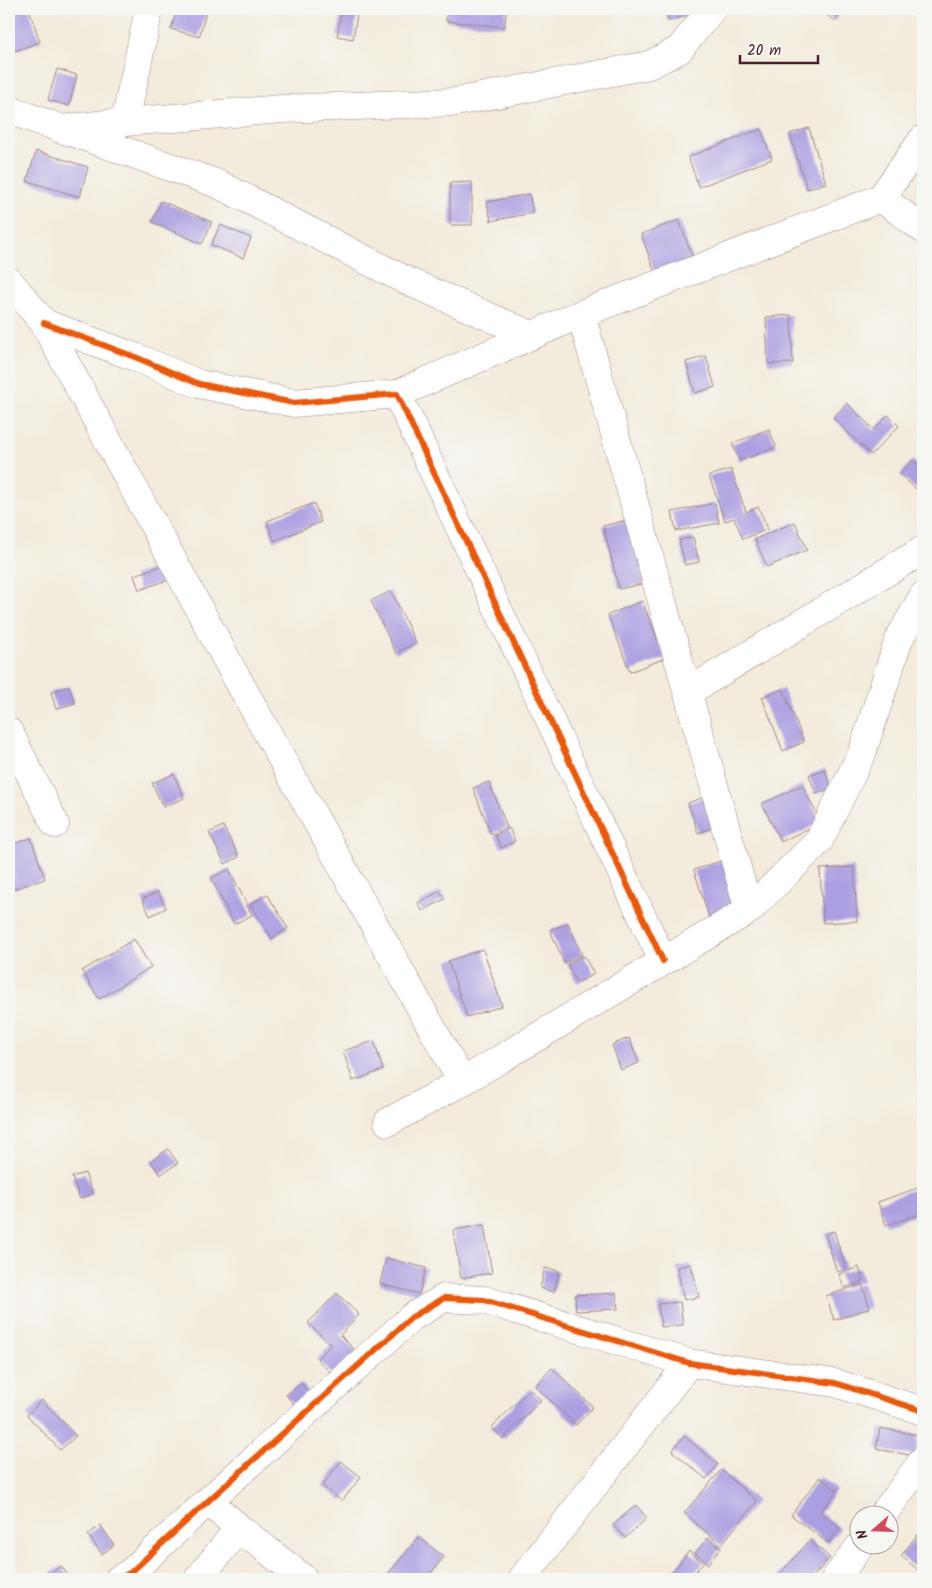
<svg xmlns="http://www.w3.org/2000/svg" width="932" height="1588" font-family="Kalam,sans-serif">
  <rect width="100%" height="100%" fill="#f6f6f2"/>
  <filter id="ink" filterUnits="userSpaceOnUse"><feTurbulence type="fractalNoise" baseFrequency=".02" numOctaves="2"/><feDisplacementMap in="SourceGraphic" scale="10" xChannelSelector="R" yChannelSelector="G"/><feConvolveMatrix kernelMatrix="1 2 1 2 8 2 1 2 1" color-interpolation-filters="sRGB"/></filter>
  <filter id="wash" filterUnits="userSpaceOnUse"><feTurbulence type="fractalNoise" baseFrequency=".0096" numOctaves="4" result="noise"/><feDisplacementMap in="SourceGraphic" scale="20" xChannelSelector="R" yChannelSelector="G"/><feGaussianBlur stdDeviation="1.12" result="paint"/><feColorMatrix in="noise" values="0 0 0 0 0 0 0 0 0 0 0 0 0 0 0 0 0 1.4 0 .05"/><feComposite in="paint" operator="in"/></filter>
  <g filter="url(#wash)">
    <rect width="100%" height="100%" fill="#f3ebdb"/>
    <g id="blocks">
      <!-- building -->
      <path fill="#ab9fe1" d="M20,9H29L40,42L9,53V13Z
        M177,9H207L199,37L171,29Z
        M235,9H284V12L235,10Z
        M342,9H358L353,39L337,36Z
        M447,9H506L505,27L446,21Z
        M665,9H684L686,16L668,21Z
        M818,9H844L835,21Z
        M57,69L77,75L69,106L48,100Z
        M809,128L826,183L807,189L790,134Z
        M761,129L772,159L699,187L688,157Z
        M36,151L88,167L80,197L27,181Z
        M472,182V225H450V183Z
        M529,194L533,213L491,221L487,202Z
        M161,201L212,222L202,244L152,222Z
        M679,220L696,267L658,281L641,234Z
        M220,225L251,238L243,258L211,245Z
        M791,315L793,363L768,364L766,317Z
        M706,356L715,387L695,393L686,362Z
        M847,403L874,430L888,415L899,426L871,455L833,418Z
        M769,429L776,447L740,461L732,444Z
        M912,460L923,469V495L900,475Z
        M731,469L746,512L758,507L768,529L743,539L734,518L725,521L709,476Z
        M314,503L321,522L274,541L267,521Z
        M715,503L719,523L676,531L672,512Z
        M631,519L646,583L619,589L603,526Z
        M795,522L807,550L767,567L755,539Z
        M693,537L699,562L685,565L679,540Z
        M164,565L168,580L139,590L134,575Z
        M391,591L416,643L396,653L371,601Z
        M642,601L665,658L630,672L608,615Z
        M69,686L75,703L56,709L51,692Z
        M783,689L804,742L783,751L762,697Z
        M825,769L831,788L816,794L809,775Z
        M174,774L184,798L163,807L152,783Z
        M489,782L507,827L491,834L473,788Z
        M802,785L821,822L781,842L762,804Z
        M707,796L717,826L698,833L688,803Z
        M223,826L239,857L225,864L209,833Z
        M509,828L515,841L501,848L495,835Z
        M31,838L45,879L10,890L9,887V845Z
        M724,860L741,910L710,920L694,870Z
        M854,867L857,921L823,923L820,869Z
        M229,869L252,915L234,924L211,878Z
        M440,891L445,899L422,911L418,903Z
        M158,892L166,908L150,916L142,899Z
        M267,894L288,928L272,939L250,904Z
        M568,923L582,955L564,963L550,930Z
        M134,939L151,967L99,999L82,971Z
        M483,949L502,1006L467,1017L448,961Z
        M584,956L594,974L577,983L567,964Z
        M629,1038L639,1063L621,1070L612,1045Z
        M374,1041L383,1070L353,1081L343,1051Z
        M168,1149L178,1163L160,1175L151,1161Z
        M85,1173L93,1194L80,1199L72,1177Z
        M923,1186V1213L886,1225L878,1202Z
        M484,1225L492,1273L461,1278L453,1230Z
        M834,1231L846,1269L837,1272L825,1234Z
        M386,1258L426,1268L419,1294L380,1284Z
        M691,1264L699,1297L684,1300L677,1267Z
        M859,1267L863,1281L844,1288L839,1274Z
        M545,1268L559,1271L554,1292L540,1288Z
        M862,1284L870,1308L834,1320L826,1296Z
        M337,1293L359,1315L340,1335L361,1356L337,1379L317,1359L331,1345L308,1323Z
        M616,1293L618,1309L576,1311L575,1295Z
        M680,1302L683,1325L661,1327L658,1304Z
        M552,1368L593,1407L576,1425L535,1386Z
        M301,1383L320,1406L306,1418L286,1395Z
        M530,1389L541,1400L503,1439L491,1428Z
        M42,1400L76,1436L60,1450L27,1415Z
        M880,1428L918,1435L915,1456L876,1449Z
        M684,1436L718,1464L706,1479L672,1451Z
        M341,1461L361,1477L342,1501L322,1486Z
        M721,1470L757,1501L721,1545L684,1513Z
        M820,1477L837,1490L820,1513L840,1528L828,1543L791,1515Z
        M636,1505L647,1518L625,1538L613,1525Z
        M100,1525L114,1545L102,1554L88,1535Z
        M917,1535L923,1540V1574L901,1556Z
        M419,1537L444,1557L426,1579H384Z
        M708,1538L721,1548L708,1564L695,1553Z
        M810,1540L830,1558L811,1579H782L778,1576Z
        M689,1551L703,1563L689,1579H666Z
        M61,1566L71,1579H42Z"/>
    </g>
  </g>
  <g filter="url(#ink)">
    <use href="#blocks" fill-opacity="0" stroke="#9e8583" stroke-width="1"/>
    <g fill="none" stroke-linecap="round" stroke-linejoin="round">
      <defs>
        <path id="minor" d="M9,110L218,184L405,280L531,335
          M125,122L149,9
          M60,129L125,122L282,109L455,102L649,65L679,50L712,9
          M923,139L881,198L923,229
          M9,281L44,323L229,664L462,1082
          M581,314L749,910
          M44,323L135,357L199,384L294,403L397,394L663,961
          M397,394L581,314L881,198
          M688,692L923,550
          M9,732L55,824
          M388,1122L462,1082L749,910L819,841L862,753L899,639L923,596
          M208,1501L239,1528L304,1579
          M882,1516L923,1460
          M119,1579L130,1573L208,1501L412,1317L444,1298L484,1300L689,1363L835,1383L923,1411
          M198,1579L239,1528
          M522,1579L689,1363
          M835,1579L860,1546"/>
      </defs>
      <!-- minor casing -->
      <use href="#minor" stroke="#9e8583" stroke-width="29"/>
      <!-- minor -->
      <use href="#minor" stroke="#fff" stroke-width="28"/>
      <defs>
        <path id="cycleway" d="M44,323L135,357L199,384L294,403L397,394L663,961
          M119,1579L130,1573L208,1501L412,1317L444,1298L484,1300L689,1363L835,1383L923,1411"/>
      </defs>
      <!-- cycleway casing -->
      <use href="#cycleway" stroke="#f6f6f2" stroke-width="9"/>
      <!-- cycleway -->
      <use href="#cycleway" stroke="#e8590c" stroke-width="6"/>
    </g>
  </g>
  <!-- margin -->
  <rect width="932" height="1588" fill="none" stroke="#f6f6f2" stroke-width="30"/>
  <!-- north arrow -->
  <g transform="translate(874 1530) rotate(250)"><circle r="24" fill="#f6f6f2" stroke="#b1a0a2"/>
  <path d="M0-4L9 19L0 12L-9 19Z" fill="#d1495b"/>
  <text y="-8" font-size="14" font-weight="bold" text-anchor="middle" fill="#4a1f2b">N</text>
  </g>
  <!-- scale -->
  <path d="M740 55v8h78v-8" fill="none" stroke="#4a1f2b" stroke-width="2.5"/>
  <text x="747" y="55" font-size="15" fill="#4a1f2b" stroke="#f6f6f2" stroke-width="4" paint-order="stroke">20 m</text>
</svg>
